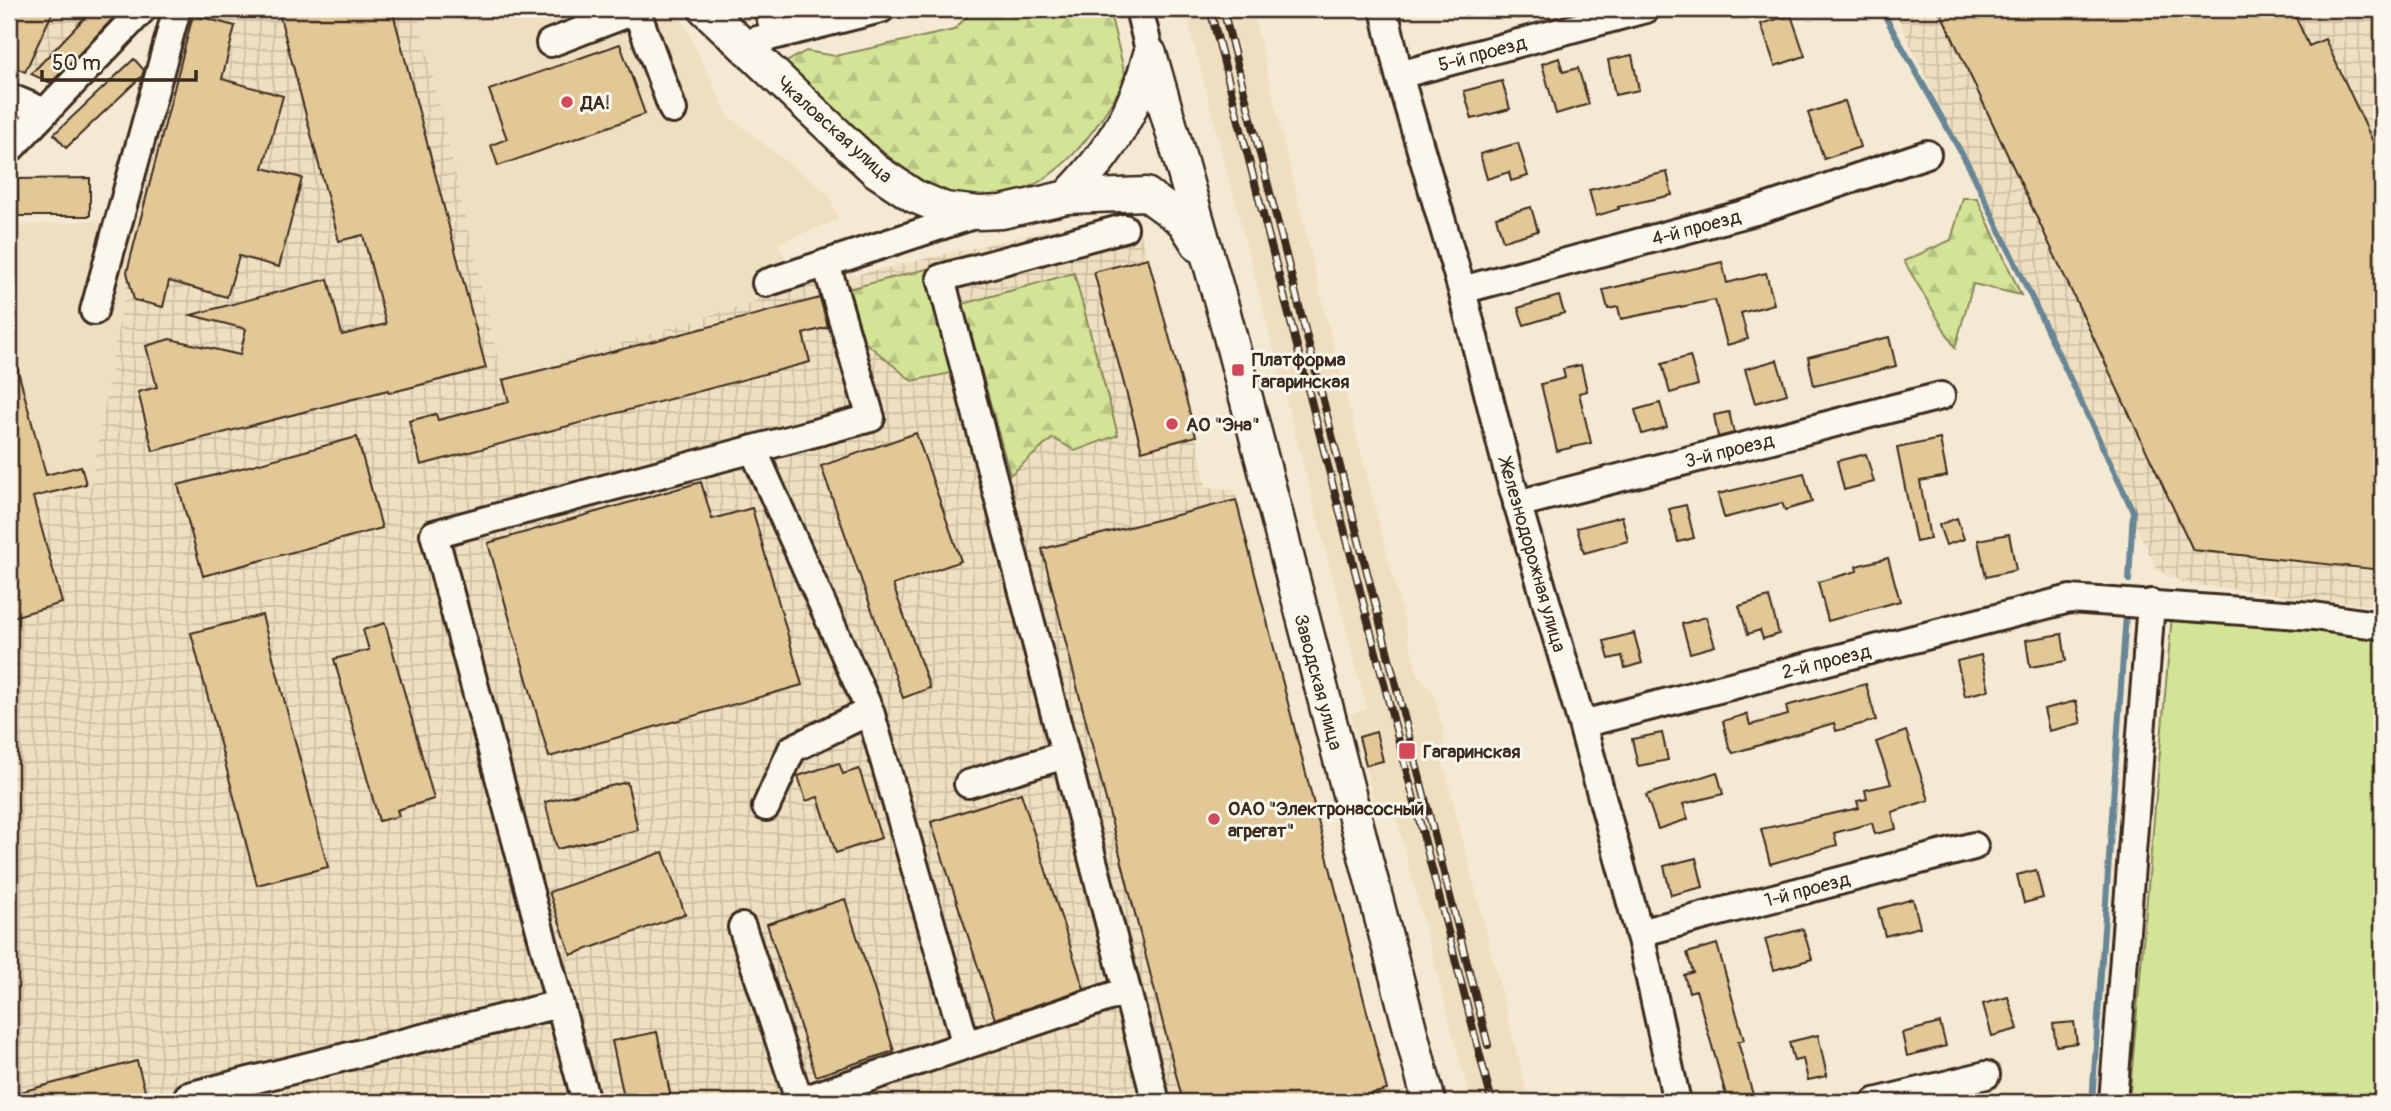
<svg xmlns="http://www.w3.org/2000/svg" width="2391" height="1111" font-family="Pangolin,sans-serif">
  <defs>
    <pattern id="industrial-grid" width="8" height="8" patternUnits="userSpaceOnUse" patternTransform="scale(1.75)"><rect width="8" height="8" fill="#efdfc0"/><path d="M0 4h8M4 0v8" fill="none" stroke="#cec0a5"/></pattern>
    <pattern id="forest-firs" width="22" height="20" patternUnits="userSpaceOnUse" patternTransform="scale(1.75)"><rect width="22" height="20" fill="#d4e497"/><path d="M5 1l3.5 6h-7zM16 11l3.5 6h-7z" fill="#b7c482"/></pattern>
  </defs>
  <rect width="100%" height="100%" fill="#f4e9d2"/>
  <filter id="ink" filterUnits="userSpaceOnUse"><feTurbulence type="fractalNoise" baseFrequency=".0143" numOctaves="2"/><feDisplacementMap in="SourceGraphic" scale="14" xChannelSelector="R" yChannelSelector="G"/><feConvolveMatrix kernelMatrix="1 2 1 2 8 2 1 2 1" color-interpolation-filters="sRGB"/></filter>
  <g filter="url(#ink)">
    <!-- built -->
    <path fill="#efdfc0" d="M417,9H677L727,115L830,196L838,220L778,243L797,288L503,380Z
      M1185,9H1252L1321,297L1418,675L1433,692L1445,737L1442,758L1529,1102H1471L1393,805L1376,809L1351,714L1367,709Z
      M138,217L90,488L9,509V227Z"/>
    <!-- industrial -->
    <path fill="url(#industrial-grid)" d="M9,9H126L51,83L9,65Z
      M192,9H417L503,380L797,288L1134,211L1196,436L1206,487L1235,490L1387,1090L1337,1102H9V509L90,488L138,217Z
      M1894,9H2382V607L2187,584L2157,570Z"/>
    <!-- green -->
    <path fill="#d4e497" stroke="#88875a" stroke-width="2" d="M2173,604L2382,626V1102H2129Z"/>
    <!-- forest -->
    <path fill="url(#forest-firs)" stroke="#88875a" stroke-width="2" d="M974,9H1109L1126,78C1095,134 1056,192 987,199C979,200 968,203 960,202C926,198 815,91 783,64L806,51L835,56L954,30Z
      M1963,198H1977L2021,295L1973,284L1955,348L1904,261L1951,240Z
      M931,268L951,373L912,381L848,328L840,291Z
      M1074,273L1118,435L1075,451L1053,438L1010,475L963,304Z"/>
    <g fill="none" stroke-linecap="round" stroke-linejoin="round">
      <!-- stream -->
      <path stroke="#678696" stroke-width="6" d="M1881,9L1972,172L2133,511L2129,580
        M2092,1102L2126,614"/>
    </g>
    <!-- building -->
    <path fill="#e2c797" stroke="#3b2a1e" stroke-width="2" d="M9,9H54L25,72L9,65Z
      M93,9H122L51,83L31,74Z
      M278,9H392L486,368L389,393L388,390L153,451L138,392L157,387L146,346L170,339L240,355L246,329L191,315L328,279L342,335L386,324L363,235L339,241Z
      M1939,9H2292L2309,46L2325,39L2382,161V570L2193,550Z
      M193,15L235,26L222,79L283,96L263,168L302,178L279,267L239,256L227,297L169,281L163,307L134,300L127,272Z
      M1791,15L1805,56L1775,66L1761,24Z
      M620,44L645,114L498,166L491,145L507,139L489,90Z
      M1632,55L1639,90L1615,95L1608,60Z
      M1559,58L1563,72L1578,68L1589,104L1556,114L1542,64Z
      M134,59L144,70L142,76L66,148L54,134Z
      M1502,81L1510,109L1472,119L1464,91Z
      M1845,101L1860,147L1824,159L1808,113Z
      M1518,143L1528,176L1511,181L1509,172L1487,179L1480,154Z
      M1667,172L1672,195L1618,207L1619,209L1596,216L1589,190Z
      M90,178V216H18L17,179Z
      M1531,207L1538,231L1503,241L1496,217Z
      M1148,258L1196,436L1142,451L1094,272Z
      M1722,262L1727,283L1766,273L1774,304L1741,313L1748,339L1727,345L1715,300L1621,319L1618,307L1608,309L1603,290Z
      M1559,296L1564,313L1524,325L1518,308Z
      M820,298L828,327L803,334L810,362L421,465L409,421L436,414L438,420L509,402L503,380Z
      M1889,337L1896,366L1814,386L1808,357Z
      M14,356L46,475L81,466L86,484L33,497L62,603L9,618V357Z
      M1690,356L1698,385L1670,393L1662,364Z
      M1777,360L1787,394L1755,403L1745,369Z
      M1581,365L1587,391L1579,393L1591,443L1557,451L1541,384L1565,378L1563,369Z
      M1660,403L1667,427L1642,434L1635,410Z
      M1729,412L1734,433L1718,437L1714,415Z
      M916,433L961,561L893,585L930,688L903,698L821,466Z
      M357,437L382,528L203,576L178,485Z
      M1940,439L1947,476L1920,481L1930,539L1916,542L1897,448Z
      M1866,454L1874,482L1844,490L1837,461Z
      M1804,473L1812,502L1785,510L1782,503L1724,518L1718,494Z
      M701,482L712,519L752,508L802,685L549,757L488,543Z
      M1236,500L1387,1090L1337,1102H1183L1042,549Z
      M1686,505L1694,538L1678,542L1669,509Z
      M1622,516L1628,541L1584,553L1577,528Z
      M1957,518L1964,539L1946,545L1939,525Z
      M2009,534L2016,570L1986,577L1978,540Z
      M1888,558L1900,601L1828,621L1818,582L1857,571L1856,566Z
      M1769,597L1779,634L1763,639L1760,630L1748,634L1739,606Z
      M262,615L328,867L257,885L191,633Z
      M1706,617L1715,646L1690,653L1682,624Z
      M385,623L434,799L397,810L399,816L379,821L334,659L369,650L363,630Z
      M1634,633L1642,663L1625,668L1622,656L1609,659L1604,641Z
      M2062,634L2066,661L2030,667L2026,640Z
      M1981,655L1989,690L1965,696L1957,661Z
      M1866,684L1876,720L1836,731L1834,723L1733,753L1729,747L1723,721L1747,714L1750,725L1788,715L1786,706Z
      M2076,701L2081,723L2049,731L2044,709Z
      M1906,731L1929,800L1892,812L1896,829L1875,834L1872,823L1834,833L1837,845L1770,864L1761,829L1859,808L1857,801L1867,799L1865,790L1891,784L1876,742Z
      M1376,732L1383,761L1366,765L1359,737Z
      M1662,733L1668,760L1638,766L1632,739Z
      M839,763L843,774L859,769L881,838L836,853L818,797L806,801L798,776Z
      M1717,772L1723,794L1683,804L1688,819L1658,829L1646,795Z
      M627,782L638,830L557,849L545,802Z
      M1021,793L1084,989L995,1019L931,822Z
      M663,852L685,914L571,955L549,892Z
      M1696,858L1703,887L1671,895L1664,866Z
      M2036,870L2043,898L2024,903L2017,875Z
      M845,899L894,1051L816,1076L767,924Z
      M1913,899L1920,927L1885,936L1878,909Z
      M1803,929L1812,959L1774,970L1765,939Z
      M1717,944L1744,1040L1738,1042L1755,1102H1728L1696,990L1689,992L1684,975L1693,972L1687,953Z
      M2008,997L2018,1029L1992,1036L1983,1004Z
      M2074,1022L2077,1043L2056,1046L2053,1024Z
      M1940,1023L1946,1046L1907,1056L1902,1033Z
      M657,1032L672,1102H625L612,1041Z
      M1818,1035L1827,1076L1808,1080L1803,1059L1794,1061L1789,1042Z
      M137,1061L148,1102H9V1095Z"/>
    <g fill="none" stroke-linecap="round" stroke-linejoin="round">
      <defs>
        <path id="minor" d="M768,9L775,34
          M1139,9L1150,54
          M1384,9L1399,75L1462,290L1507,468L1582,724L1642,943L1677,1102
          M637,12L673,110
          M550,43L639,9
          M741,44L881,9
          M1399,75L1646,9
          M9,97L45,112
          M9,150L143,9
          M1124,228L941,278L1156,1102
          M766,283L977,214
          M1462,290L1759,210L1927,154
          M94,311L177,9
          M753,449L870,711L966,1045
          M1517,504L1941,396
          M1582,724L2070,599L2314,616L2382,626
          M968,784L1065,755
          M766,807L792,749L870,711
          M742,927L799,1100
          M1639,933L1974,846
          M189,1102L188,1096L559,1004
          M586,1102L434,534L871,418L826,263
          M797,1102L1127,991
          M1875,1102L1986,1075
          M2113,1102L2151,603"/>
        <path id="major" d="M705,9L875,170L914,196L945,209L979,213L1002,212L1067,197L1146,194L1183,221L1199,246
          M1067,197C1109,154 1135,112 1150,54L1224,313L1429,1102"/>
      </defs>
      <!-- minor casing -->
      <use href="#minor" stroke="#3b2a1e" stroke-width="32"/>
      <!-- major casing -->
      <use href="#major" stroke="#3b2a1e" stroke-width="37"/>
      <!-- minor -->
      <use href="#minor" stroke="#fbf7ec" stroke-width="26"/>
      <!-- major -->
      <use href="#major" stroke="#fbf7ec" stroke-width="32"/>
      <defs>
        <path id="rail" d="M1210,9L1492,1102
          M1223,9L1488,1045"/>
      </defs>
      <!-- rail casing -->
      <use href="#rail" stroke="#3b2a1e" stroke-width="8"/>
      <!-- rail -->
      <use href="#rail" stroke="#fbf7ec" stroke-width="5" stroke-dasharray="16" stroke-linecap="butt"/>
    </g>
  </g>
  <!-- markers -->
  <g fill="#d1495b" stroke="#fbf7ec" stroke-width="2.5">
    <circle cx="567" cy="102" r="7"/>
    <rect x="1231" y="363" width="14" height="14" rx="3.5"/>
    <circle cx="1172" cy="424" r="7"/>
    <rect x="1398" y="742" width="18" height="18" rx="3.5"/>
    <circle cx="1214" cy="819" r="7"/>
  </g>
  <g text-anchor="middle" stroke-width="6" stroke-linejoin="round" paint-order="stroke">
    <!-- street labels -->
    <g font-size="19" fill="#3b2a1e" stroke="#fbf7ec">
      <text transform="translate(1482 53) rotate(-15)" y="7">5-й проезд</text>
      <text transform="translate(835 129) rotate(42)" y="7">Чкаловская улица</text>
      <text transform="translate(1696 227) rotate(-15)" y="7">4-й проезд</text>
      <text transform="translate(1729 450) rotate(-14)" y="7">3-й проезд</text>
      <text transform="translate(1533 555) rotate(74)" y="7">Железнодорожная улица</text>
      <text transform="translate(1826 661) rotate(-14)" y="7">2-й проезд</text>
      <text transform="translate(1319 682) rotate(75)" y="7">Заводская улица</text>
      <text transform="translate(1807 889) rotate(-15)" y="7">1-й проезд</text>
    </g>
    <!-- poi labels -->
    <g font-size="19" font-weight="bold" fill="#3b2a1e" stroke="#fbf7ec" text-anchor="start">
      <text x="581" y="109">ДА!</text>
      <text x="1252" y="366">Платформа<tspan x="1252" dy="22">Гагаринская</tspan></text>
      <text x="1186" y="431">АО "Эна"</text>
      <text x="1423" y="758">Гагаринская</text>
      <text x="1228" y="815">ОАО "Электронасосный<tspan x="1228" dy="22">агрегат"</tspan></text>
    </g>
  </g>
  <!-- margin -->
  <rect width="2391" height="1111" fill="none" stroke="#fbf7ec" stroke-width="35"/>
  <rect x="18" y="18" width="2356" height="1076" fill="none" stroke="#3b2a1e" stroke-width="2.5" filter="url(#ink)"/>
  <!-- scale -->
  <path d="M42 70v10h154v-10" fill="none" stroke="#3b2a1e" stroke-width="3.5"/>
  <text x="52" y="70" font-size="21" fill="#3b2a1e" stroke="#fbf7ec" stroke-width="5" paint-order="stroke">50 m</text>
</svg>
